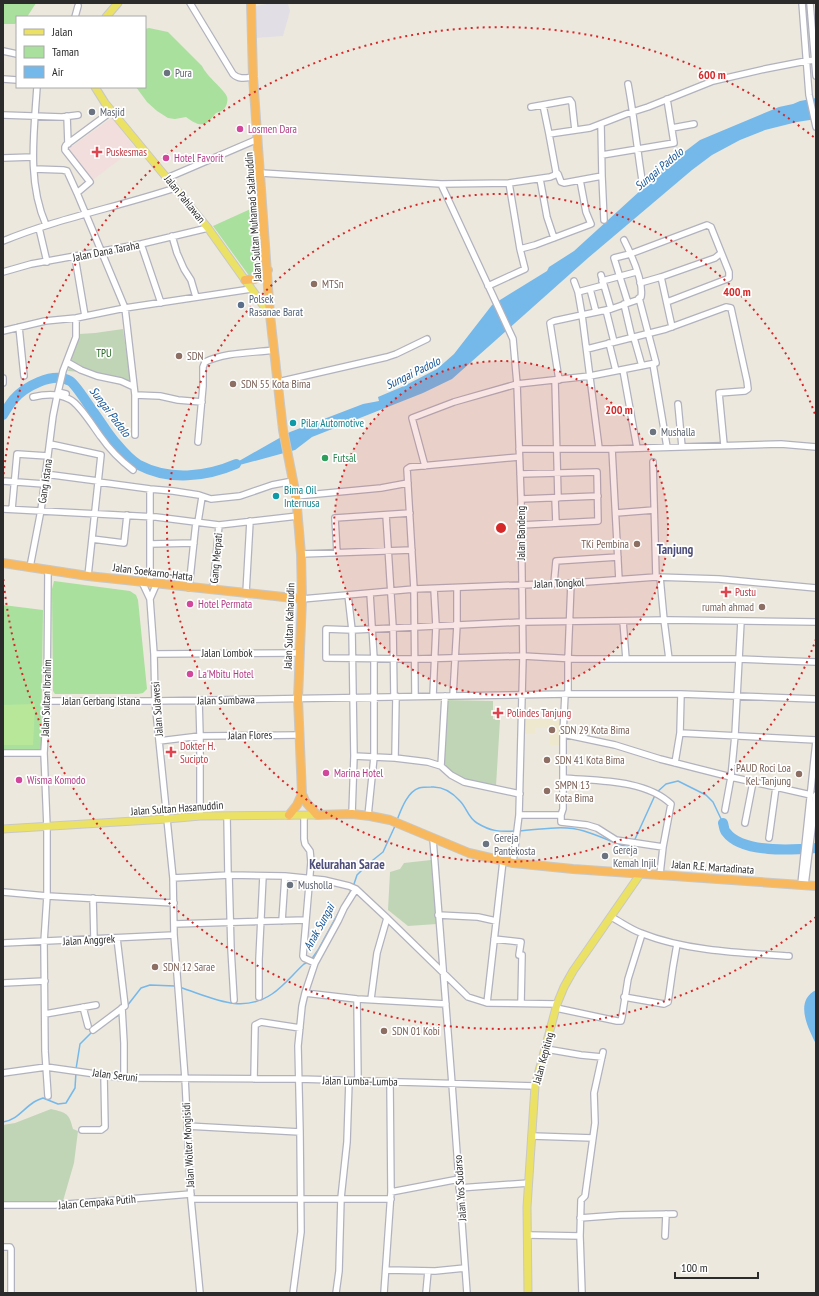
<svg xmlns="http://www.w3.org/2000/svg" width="819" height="1296" font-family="'PT Sans Narrow',sans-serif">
  <rect width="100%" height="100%" fill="#ece8de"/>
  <!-- industrial -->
  <path fill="#e1dee5" d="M272,3L288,4L290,11L283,36L255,38L254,8L257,6Z"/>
  <!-- education -->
  <path fill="#ede8ce" d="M526,719L561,720L560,745H550V728H535V734H526Z"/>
  <!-- medical -->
  <path fill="#f2dedc" d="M112,118L135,148L91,181L67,150Z"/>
  <!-- green -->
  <path fill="#a9e09d" d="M3,3H36L27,17H17V22L15,24H3Z
    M149,28L168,32L202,66C207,77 225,90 227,97C228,100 227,106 224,109C222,111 219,112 216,113C214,115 212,118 210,120C202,129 193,122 186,117L175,119L168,118L157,111L147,102L136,87H145V29Z
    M255,207L263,271L250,277L213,226Z
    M54,581L130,591L136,595L138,600L147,689L143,693L138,694H55L53,691L52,589Z
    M3,605L43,610L41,750L3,751Z"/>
  <!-- cemetery -->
  <path fill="#c0d5b6" d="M123,329L131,383L103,374L68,371L79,334L95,333Z
    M445,700L493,701V719L500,720L496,786L465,780L454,775L443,764Z
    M431,860L437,924L408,926L388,910L390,872L400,869L404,863Z
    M51,1109C67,1113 69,1113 73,1129L78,1131L74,1163L63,1201L3,1202V1125L15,1123Z"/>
  <!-- pitch -->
  <path fill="#b9e799" d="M35,704L33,745H3V705Z"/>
  <!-- water -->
  <path fill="#75b8ea" d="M816,98V119L797,122L765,130L740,140L712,155L692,170L588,258L452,379L423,393L312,437L295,450L225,469L290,432L363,404L379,401L378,397L404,386L437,369L454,354L492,305L547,271L549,267L574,251L675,159L700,140L779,107L793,104L800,101Z
    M816,990V1044C808,1028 794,1001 816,990Z"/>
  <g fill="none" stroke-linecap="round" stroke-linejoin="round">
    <!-- stream -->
    <path stroke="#75b8ea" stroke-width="1.5" d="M397,820C401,810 407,792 419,788C423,787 427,787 431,787C443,786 452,792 460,801C467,808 468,818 477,823C490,831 499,832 515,831
      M518,831C541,830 562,824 584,831C601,836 615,844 631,848L656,793L666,784L678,781L706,795L713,802L723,823
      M345,901L353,887L357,875L368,864L383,852L395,826
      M311,960L318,950L341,908
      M179,987C211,997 241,1015 272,994C284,986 293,974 304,964L308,962
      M127,1006L141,988L150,985L175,986
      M112,1019L121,1014
      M76,1069L80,1044L92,1032
      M3,1122C17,1120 23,1109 34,1102C37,1100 40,1099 43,1098L58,1104L66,1103L75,1088L76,1072"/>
    <!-- river -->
    <path stroke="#75b8ea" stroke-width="10" d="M3,415C6,410 9,405 13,400C24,387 53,371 70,381C75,384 88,404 92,410C100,420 106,432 115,442C120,448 132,461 139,465C169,481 206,477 236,464
      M723,823C724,826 724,830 726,832C742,854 793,850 816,848"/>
    <defs>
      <path id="minor" d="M190,3L233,74C239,80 246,78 253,77
        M802,3L809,95L816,127
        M810,3L816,76
        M75,17L78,6
        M3,51L17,54
        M3,79L17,80
        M628,84C634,116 637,148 642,180
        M37,87C34,133 27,182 46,225
        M543,105L549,134
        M531,107L570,100L572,103L575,130
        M112,111L66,145L65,147V150L90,182L77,193L125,308L135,395V435
        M3,115L62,117L78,115
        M67,116L68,144
        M672,128L694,124
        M602,155L674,143L667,99
        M3,158L33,157
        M34,169L63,170L67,171L77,193
        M556,172L558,174L561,182L564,183L602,176L601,124
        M261,173L441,184L513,339L517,384L521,499L523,656L519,815L513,863
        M602,176L604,220
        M167,178L258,139
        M540,179L547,217L554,238
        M441,184L509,183L550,177L555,175L556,172L549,134L590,128L626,114L648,107L713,81L765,69L806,61L816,60
        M39,228L47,262
        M172,236L177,253L184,269L191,280L196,297
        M3,241C59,218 118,207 175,188
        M141,244L161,303
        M520,249L535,245L591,224L586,212L580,180
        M75,257L85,316
        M3,272L31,264L141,244L208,228
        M601,275L611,309
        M661,277L672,327
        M602,281L636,272
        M640,283L661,277L715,258L721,253
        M488,286L525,269L520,249L509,183
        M590,289L596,312
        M578,292L604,285
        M628,303L614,258L630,254L707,225L711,227L729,272V278L727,279L667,302
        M624,304L632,338
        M606,310L614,342
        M19,327L24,376
        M3,331L45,321L76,318L125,308L251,289
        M634,338L642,366
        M609,343L616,371
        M587,349L666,329L726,307L731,308L747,381L748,389L745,391L719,393L724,445
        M67,362L81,370L97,376L121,381L134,387
        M653,364L667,447
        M623,370L637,448
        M3,378V383
        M555,380L558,498
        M559,380L550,323L554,321L582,315L578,292L574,281
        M278,382L387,357L396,354L427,339
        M66,394L58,392L63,371L76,337V318
        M135,395L160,396L178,400L202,402
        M33,397C45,394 58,393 69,399C79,403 94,428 101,437C110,450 120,460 133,470
        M678,404L682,447
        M198,442L203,386V367L205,362C225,352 252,353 274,350
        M50,444L101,455L88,576
        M599,448L582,315L611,309L637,300L641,297C644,281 631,254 624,240
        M519,449H612L781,444L816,447
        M612,449L619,580
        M653,462L656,577
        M425,466L412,418L454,402L517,384L590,376L656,363L639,298
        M45,474L98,481
        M520,474L597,472L598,521L521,525
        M3,481L44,484
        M98,482L150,489L173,491L199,495L211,499L240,496L272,485L293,481
        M150,489V582
        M296,496L381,488L408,483
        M555,498L556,523
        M521,499L598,496
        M3,509L156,517L219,525L298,516
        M12,509L17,454L48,456
        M616,513L654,510
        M386,515L393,627L394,696
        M198,522L202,497
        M92,539L124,543L127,515
        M150,544L194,543
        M337,553L335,518L410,513
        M301,554L412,550
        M30,567L41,510L53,416L57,396
        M660,577L664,620L669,659
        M142,582L150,599
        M157,583L150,599L154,654L155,701L173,878L174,935L185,1078L191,1199L200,1293
        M554,583L556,561L618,557
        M189,588L196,522
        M213,590L219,525
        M246,593L250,521
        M370,593L374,659V757L395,758
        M348,595L352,630L354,756L374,757L368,816
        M302,599L414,589L572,583L656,577L719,579L816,588
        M623,621L626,659
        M816,622L669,620L522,622L352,630L326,629V658L415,659L523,656L576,659H739L816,662
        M154,654L299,653
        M565,694L563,734L615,745L660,759L731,777L811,795
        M568,694V659L571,583
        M396,696L395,758L428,762L441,766
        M415,696L414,589L407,469L410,467L519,457
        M433,696L436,626L434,589
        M445,696L441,766L451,775L464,782L520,794
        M453,696L457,625V588
        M199,700L200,736V816
        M47,701H155L568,694H681L816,699
        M680,733L816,740
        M159,741L200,736L299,735
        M3,753H44
        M675,763L680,733L681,694
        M563,778C596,781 645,779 671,804L663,847L660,874
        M725,810L731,777L735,735L741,621
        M352,814L354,756
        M304,815V839L305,844L310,851L311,862L303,956L304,958L315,963
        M519,815H561V822L587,825L597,828L616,840L663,847
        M561,815L563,809V734
        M227,816L228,875
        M745,823L753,782
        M769,838L776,787
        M433,839L452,1084L467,1293
        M229,875L231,949L234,1000
        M173,878L229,875L285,876L324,880L349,886L356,889L387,918L468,997L487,1003L557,1004
        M801,884L816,741
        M805,885L816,795
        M3,892L47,896L174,903
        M93,898L94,939
        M438,915L478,917L496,921
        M611,917C621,922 630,929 641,933C685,951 742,953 789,956
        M282,921L285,876
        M174,924L306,920
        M494,939L521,942L519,955H522L521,1003
        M3,943L174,935
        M3,983L45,981
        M305,993L357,999L446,1004
        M259,997V959L263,876
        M624,997L664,1004L668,1002L673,967L677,944
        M357,999L358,1081
        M371,999L377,953L387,918
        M487,1003L503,861
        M83,1007L88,1026
        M122,1008L124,1043V1078
        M556,1008L617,1021H621L622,1017L628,979L642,934
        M45,1014L96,1005
        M93,1030L125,1006L117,938
        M546,1049L581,1055L602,1057
        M3,1073L46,1067L124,1078L299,1079L535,1086
        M254,1079L255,1025L261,1022L300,1028
        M48,1096L45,1051L44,942L47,896V827L44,753L47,701L48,569
        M187,1126L300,1132
        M82,1130H101L105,1127L104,1075
        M532,1136L593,1138
        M459,1188L529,1183
        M391,1192L459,1179
        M191,1199H391
        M3,1205H55L191,1194
        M580,1218L620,1215L674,1214
        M528,1235L580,1236L582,1293
        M580,1236L581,1200L585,1196L595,1123L594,1093L603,1052
        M665,1236L666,1214
        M3,1247H10L11,1249V1293
        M386,1270L435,1271L465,1268
        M293,1293L301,1232L300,1132L298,1046L302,1006L305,993L315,963L338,921L344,908L356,889
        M336,1293L339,1271L341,1198L347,1142L349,1081
        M384,1293L391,1192L390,1082
        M426,1293L428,1271"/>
      <path id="major" d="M106,17L118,3
        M95,87L105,103L208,228L270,315
        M3,829L167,819L200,816L317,815
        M528,1293L527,1207L535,1086L557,1004L564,987L573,971L641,873"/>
      <path id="highway" d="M251,3L253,77L270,315L283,430L296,496L301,554L302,599L298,699L302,794L297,805L289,815
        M245,280L255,279L268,270
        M3,563L88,576L302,599
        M302,794L305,801L317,815L352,814L370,816L390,820L469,853L513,863L573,869L816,886"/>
    </defs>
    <!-- minor casing -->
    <use href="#minor" stroke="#b1b2be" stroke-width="8"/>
    <!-- major casing -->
    <use href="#major" stroke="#c8c8c8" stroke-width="9"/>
    <!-- highway casing -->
    <use href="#highway" stroke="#c8c8c8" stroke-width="10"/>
    <!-- minor -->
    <use href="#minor" stroke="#fff" stroke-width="5.5"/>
    <!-- major -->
    <use href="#major" stroke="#ebe164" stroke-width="7"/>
    <!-- highway -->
    <use href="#highway" stroke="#f8b95e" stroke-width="8"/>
  </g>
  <!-- distance rings -->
  <circle cx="501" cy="528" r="167" fill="#d62828" fill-opacity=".12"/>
  <g fill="none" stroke="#d62828" stroke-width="2" stroke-dasharray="2 4">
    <circle cx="501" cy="528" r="167"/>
    <path d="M816 639A334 334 0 1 1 816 417"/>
    <path d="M816 917A500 500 0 0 1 3 576M3 480A500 500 0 0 1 816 139"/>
  </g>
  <!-- markers -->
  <g fill="#6b7280" stroke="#fff" stroke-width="1.5">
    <circle cx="167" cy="73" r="4"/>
    <circle cx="92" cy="112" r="4"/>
    <circle cx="653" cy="432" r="4"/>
    <circle cx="486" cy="844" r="4"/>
    <circle cx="605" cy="856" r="4"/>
    <circle cx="290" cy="885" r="4"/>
  </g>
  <g fill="#d1479c" stroke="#fff" stroke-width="1.5">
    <circle cx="240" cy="129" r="4"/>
    <circle cx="166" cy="158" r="4"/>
    <circle cx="190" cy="604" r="4"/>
    <circle cx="190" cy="674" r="4"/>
    <circle cx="326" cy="773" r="4"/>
    <circle cx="19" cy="780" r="4"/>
  </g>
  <g fill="#e0444e" stroke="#fff" stroke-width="1.5">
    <path d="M95 146h4v4h4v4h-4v4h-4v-4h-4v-4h4z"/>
    <path d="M724 586h4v4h4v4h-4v4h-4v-4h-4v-4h4z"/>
    <path d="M496 707h4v4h4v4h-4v4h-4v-4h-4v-4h4z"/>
    <path d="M169 746h4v4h4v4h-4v4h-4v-4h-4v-4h4z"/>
  </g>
  <g fill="#8d6e63" stroke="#fff" stroke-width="1.5">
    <circle cx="314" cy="284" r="4"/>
    <circle cx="179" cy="356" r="4"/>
    <circle cx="233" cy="384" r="4"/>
    <circle cx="637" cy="544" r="4"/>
    <circle cx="762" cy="607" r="4"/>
    <circle cx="552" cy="730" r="4"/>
    <circle cx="547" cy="760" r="4"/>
    <circle cx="799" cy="774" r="4"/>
    <circle cx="547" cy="791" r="4"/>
    <circle cx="155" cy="967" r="4"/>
    <circle cx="384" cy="1031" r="4"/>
  </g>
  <circle fill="#5c6f8a" stroke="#fff" stroke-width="1.5" cx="241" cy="305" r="4"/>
  <g fill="#0f9aa8" stroke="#fff" stroke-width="1.5">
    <circle cx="293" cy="423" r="4"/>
    <circle cx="276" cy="496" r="4"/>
  </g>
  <circle fill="#2e9e5b" stroke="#fff" stroke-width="1.5" cx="325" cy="458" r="4"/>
  <g text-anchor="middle" stroke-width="3.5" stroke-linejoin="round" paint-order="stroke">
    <!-- worship labels -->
    <g font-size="11" fill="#5b616d" stroke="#fff" text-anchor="start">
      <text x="175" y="77">Pura</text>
      <text x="100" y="116">Masjid</text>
      <text x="661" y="436">Mushalla</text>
      <text x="494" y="842">Gereja<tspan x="494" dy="13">Pantekosta</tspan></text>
      <text x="613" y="854">Gereja<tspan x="613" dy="13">Kemah Injil</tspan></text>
      <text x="298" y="889">Musholla</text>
    </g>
    <!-- hotel labels -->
    <g font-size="11" fill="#b23c85" stroke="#fff" text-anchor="start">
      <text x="248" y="133">Losmen Dara</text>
      <text x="174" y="162">Hotel Favorit</text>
      <text x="198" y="608">Hotel Permata</text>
      <text x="198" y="678">La'Mbitu Hotel</text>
      <text x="334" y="777">Marina Hotel</text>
      <text x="27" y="784">Wisma Komodo</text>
    </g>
    <!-- health labels -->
    <g font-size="11" fill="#be3a42" stroke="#fff" text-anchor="start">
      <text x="106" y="156">Puskesmas</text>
      <text x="735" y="596">Pustu</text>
      <text x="507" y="717">Polindes Tanjung</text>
      <text x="180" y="750">Dokter H.<tspan x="180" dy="13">Sucipto</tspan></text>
    </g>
    <!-- street labels -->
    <g font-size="11" fill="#2b2b2b" stroke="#fff">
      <text transform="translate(185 199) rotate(51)" y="4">Jalan Pahlawan</text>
      <text transform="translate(253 217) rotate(-94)" y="4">Jalan Sultan Muhamad Salahuddin</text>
      <text transform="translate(106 251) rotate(-11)" y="4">Jalan Dana Taraha</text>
      <text transform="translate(45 481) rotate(-82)" y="4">Gang Istana</text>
      <text transform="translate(521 533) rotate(-90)" y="4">Jalan Bandeng</text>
      <text transform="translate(216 558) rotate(-85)" y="4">Gang Merpati</text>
      <text transform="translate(153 572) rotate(7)" y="4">Jalan Soekarno-Hatta</text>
      <text transform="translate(559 583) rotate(-2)" y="4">Jalan Tongkol</text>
      <text transform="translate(289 626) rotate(-88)" y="4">Jalan Sultan Kaharudin</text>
      <text x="227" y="657">Jalan Lombok</text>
      <text transform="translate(46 698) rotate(-88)" y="4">Jalan Sultan Ibrahim</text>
      <text transform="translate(226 700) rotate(-1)" y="4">Jalan Sumbawa</text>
      <text x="101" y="705">Jalan Gerbang Istana</text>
      <text transform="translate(157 709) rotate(-94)" y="4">Jalan Sulawesi</text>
      <text transform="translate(250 735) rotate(-1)" y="4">Jalan Flores</text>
      <text transform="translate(177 808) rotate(-4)" y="4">Jalan Sultan Hasanuddin</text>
      <text transform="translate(713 867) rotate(4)" y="4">Jalan R.E. Martadinata</text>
      <text transform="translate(89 940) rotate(-3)" y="4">Jalan Anggrek</text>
      <text transform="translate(543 1058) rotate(-75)" y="4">Jalan Kepiting</text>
      <text transform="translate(115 1075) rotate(7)" y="4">Jalan Seruni</text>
      <text transform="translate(360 1081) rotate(1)" y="4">Jalan Lumba-Lumba</text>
      <text transform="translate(188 1145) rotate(-93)" y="4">Jalan Wolter Mongisidi</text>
      <text transform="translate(460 1188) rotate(-94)" y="4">Jalan Yos Sudarso</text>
      <text transform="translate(97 1202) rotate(-5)" y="4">Jalan Cempaka Putih</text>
    </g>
    <!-- education labels -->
    <g font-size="11" fill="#785e54" stroke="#fff" text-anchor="start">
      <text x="322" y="288">MTSn</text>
      <text x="187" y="360">SDN</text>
      <text x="241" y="388">SDN 55 Kota Bima</text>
      <text x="629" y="548" text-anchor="end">TKi Pembina</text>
      <text x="754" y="611" text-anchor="end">rumah ahmad</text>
      <text x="560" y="734">SDN 29 Kota Bima</text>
      <text x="555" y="764">SDN 41 Kota Bima</text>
      <text x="791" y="772" text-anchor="end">PAUD Roci Loa<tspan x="791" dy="13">Kel. Tanjung</tspan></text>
      <text x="555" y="789">SMPN 13<tspan x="555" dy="13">Kota Bima</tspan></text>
      <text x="163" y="971">SDN 12 Sarae</text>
      <text x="392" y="1035">SDN 01 Kobi</text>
    </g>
    <!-- service labels -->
    <g font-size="11" fill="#4e5e75" stroke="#fff" text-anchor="start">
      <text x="249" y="303">Polsek<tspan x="249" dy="13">Rasanae Barat</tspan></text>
    </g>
    <!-- park labels -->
    <g font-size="11" fill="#21661d" stroke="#fff">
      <text x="104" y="357">TPU</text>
    </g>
    <!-- culture labels -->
    <g font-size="11" fill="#0d838f" stroke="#fff" text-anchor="start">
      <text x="301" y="427">Pilar Automotive</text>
      <text x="284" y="494">Bima Oil<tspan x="284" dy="13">Internusa</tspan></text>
    </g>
    <!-- leisure labels -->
    <g font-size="11" fill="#27864d" stroke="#fff" text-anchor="start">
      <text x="333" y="462">Futsal</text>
    </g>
    <!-- water labels -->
    <g font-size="12" font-style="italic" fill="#135497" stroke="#fff">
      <text transform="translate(659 169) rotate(-40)" y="4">Sungai Padolo</text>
      <text transform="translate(413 373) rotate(-26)" y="4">Sungai Padolo</text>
      <text transform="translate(110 412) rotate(53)" y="4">Sungai Padolo</text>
      <text transform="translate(319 927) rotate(-61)" y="4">Anak Sungai</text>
    </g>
    <!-- quarter labels -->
    <g font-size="13" font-weight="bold" fill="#4d4e7a" stroke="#fff">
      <text x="675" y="554">Tanjung</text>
      <text x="347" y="869">Kelurahan Sarae</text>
    </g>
  </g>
  <circle cx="501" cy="528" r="6" fill="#d62828" stroke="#fff" stroke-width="2"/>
  <g font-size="12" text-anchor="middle" font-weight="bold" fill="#d62828" stroke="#fff" stroke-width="3.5" stroke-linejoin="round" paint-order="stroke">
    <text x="712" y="79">600 m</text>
    <text x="737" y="296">400 m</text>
    <text x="619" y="414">200 m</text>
  </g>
  <!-- border -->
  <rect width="819" height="1296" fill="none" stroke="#2b2b2b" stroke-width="8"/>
  <!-- legend -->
  <rect x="16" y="16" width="130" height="72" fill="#ffffff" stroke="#aaaaaa"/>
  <rect x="24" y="29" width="20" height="6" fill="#ebe164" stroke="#aaaaaa"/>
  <text x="52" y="36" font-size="12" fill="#2b2b2b">Jalan</text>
  <rect x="24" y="46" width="20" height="12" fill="#a9e09d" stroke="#aaaaaa"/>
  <text x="52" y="56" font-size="12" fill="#2b2b2b">Taman</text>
  <rect x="24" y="66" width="20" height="12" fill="#75b8ea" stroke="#aaaaaa"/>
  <text x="52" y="76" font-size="12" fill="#2b2b2b">Air</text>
  <!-- scale -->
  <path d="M675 1272v6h83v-6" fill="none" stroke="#2b2b2b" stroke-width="2"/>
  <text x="681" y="1272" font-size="12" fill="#2b2b2b" stroke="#ffffff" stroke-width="3" paint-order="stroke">100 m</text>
</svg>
